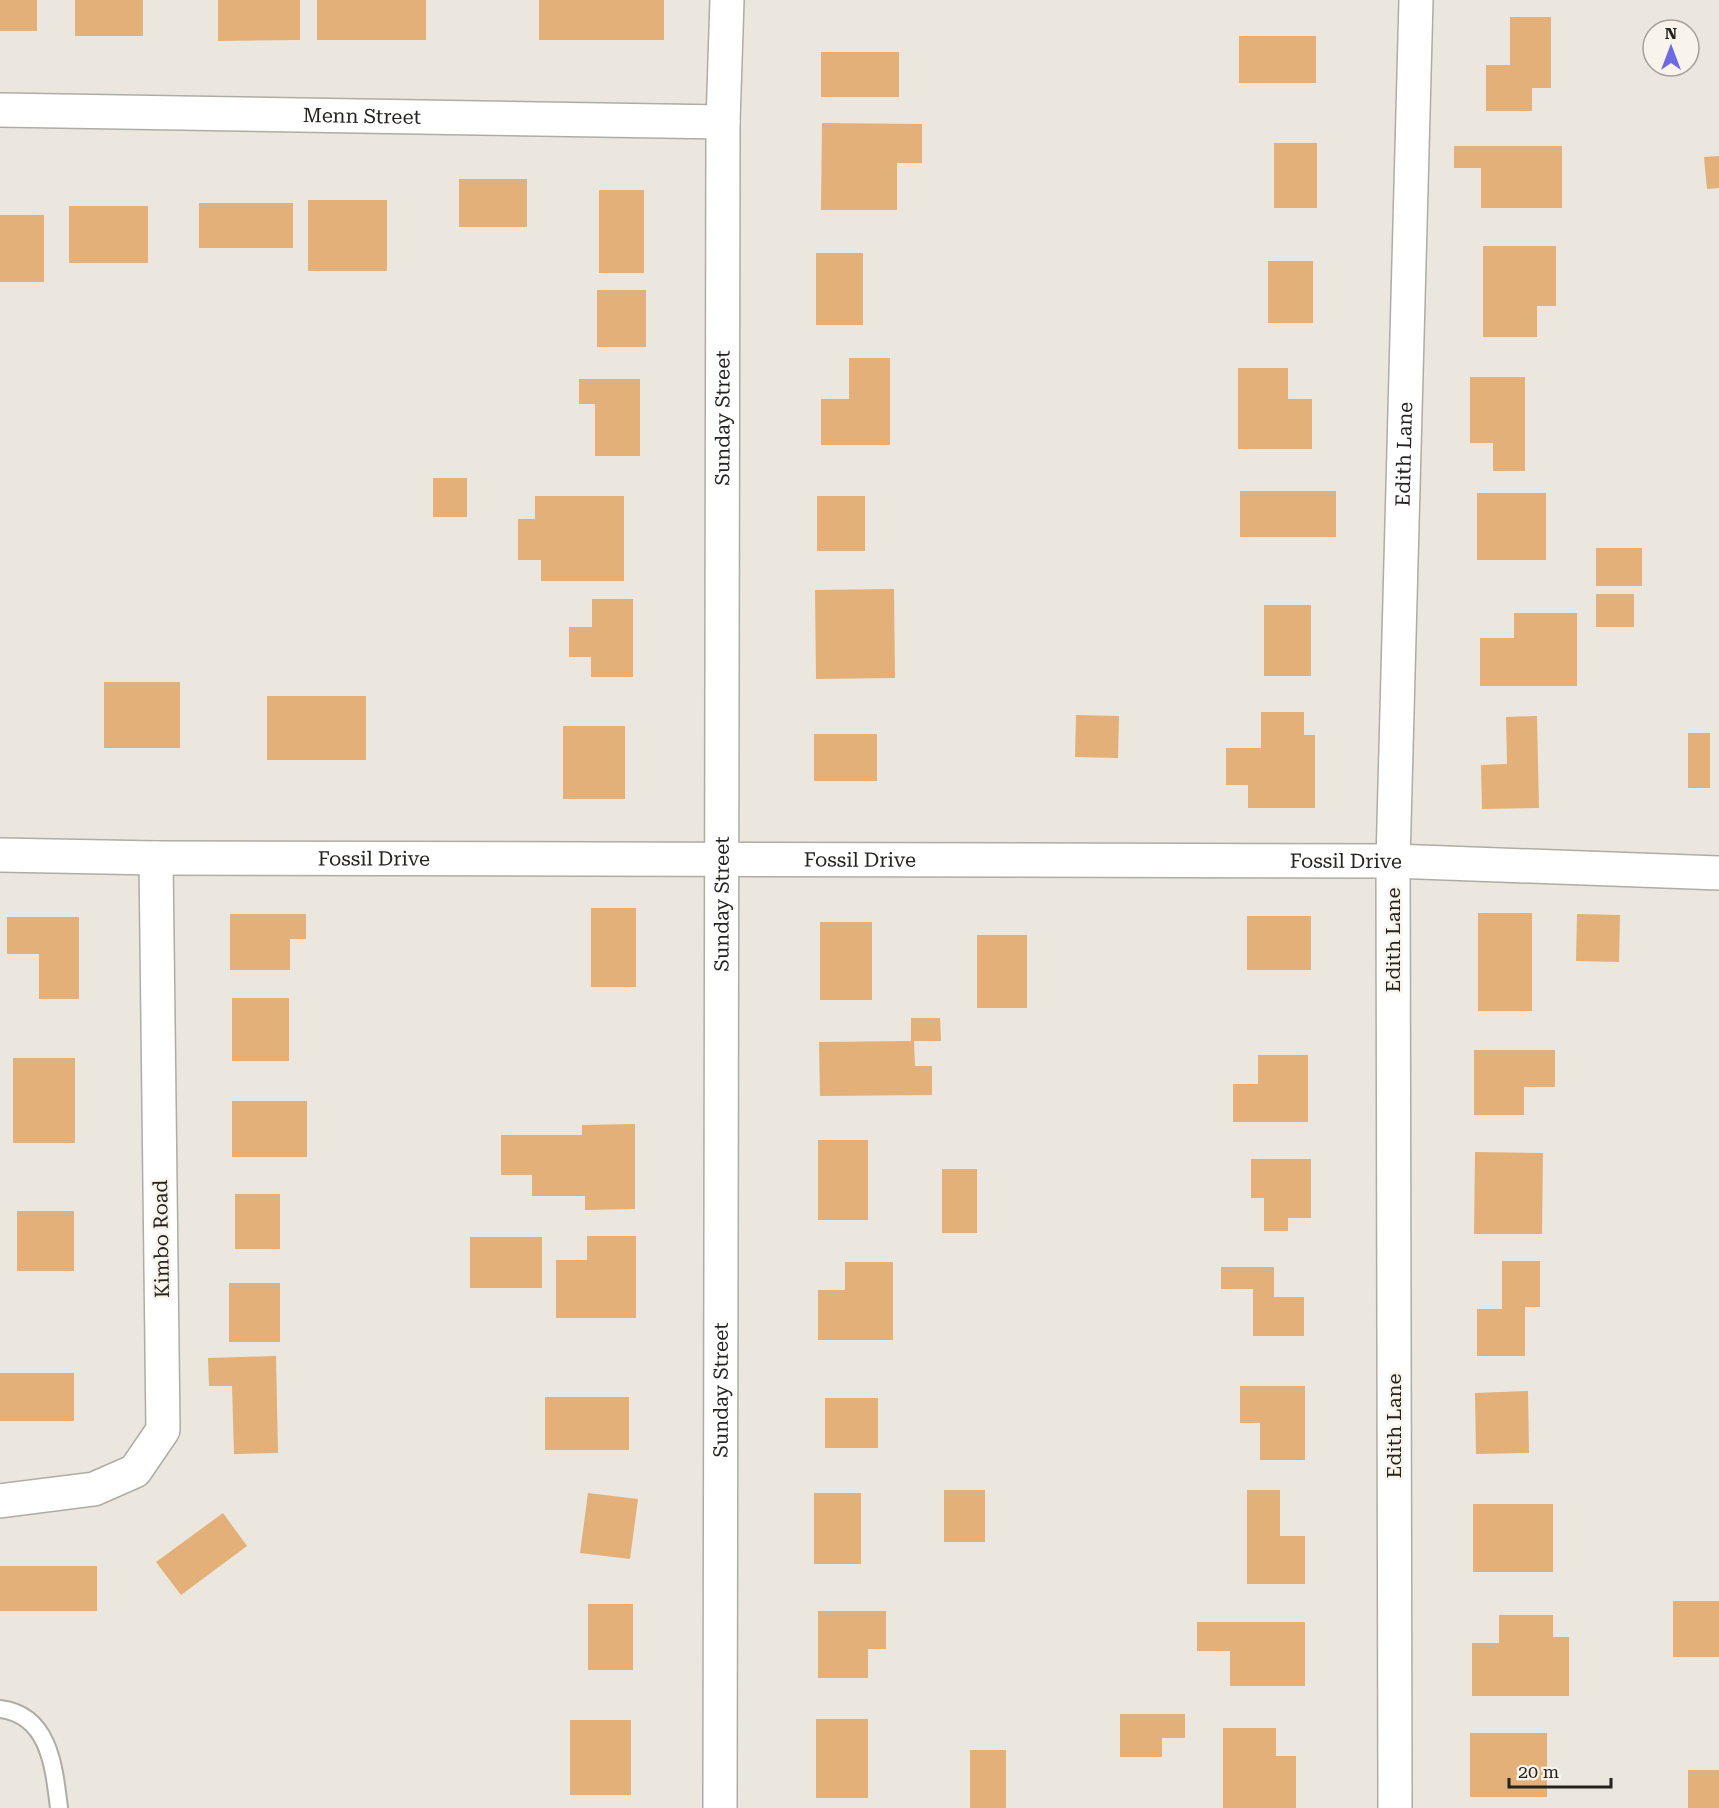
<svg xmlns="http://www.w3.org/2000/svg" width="1719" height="1808" font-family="'Roboto Serif',serif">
  <rect width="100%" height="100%" fill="#ebe7de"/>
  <!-- building -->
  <path fill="#e2b078" d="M0,0H37V31H0Z
    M75,0H143V36H75Z
    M218,0H300V40L218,41Z
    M317,0H426V40H317Z
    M539,0H664V40H539Z
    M1510,17H1551V88H1532V111H1486V65H1510Z
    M1239,36H1316V83H1239Z
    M821,52H899V97H821Z
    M822,123L922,124V163H897V210H821Z
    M1274,143H1317V208H1274Z
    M1454,146H1562V208H1481V168H1454Z
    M1719,156V188L1707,189L1704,157Z
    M459,179H527V227H459Z
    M599,190H644V273H599Z
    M308,200H387V271H308Z
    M199,203H293V248H199Z
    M69,206H148V263H69Z
    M0,215H44V282H0Z
    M1483,246H1556V306H1537V337H1483Z
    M816,253H863V325H816Z
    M1268,261H1313V323H1268Z
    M597,290H646V347H597Z
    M849,358H890V445H821V399H849Z
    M1238,368H1288V399H1312V449H1238Z
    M1470,377H1525V471H1493V443H1470Z
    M579,379H640V456H595V404H579Z
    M433,478H467V517H433Z
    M1240,491H1336V537H1240Z
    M1477,493H1546V560H1477Z
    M535,496H624V581H541V560H518V519H535Z
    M817,496H865V551H817Z
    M1596,548H1642V586H1596Z
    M894,589L895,678L816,679L815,590Z
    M1596,594H1634V627H1596Z
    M592,599H633V677H591V657H569V627H592Z
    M1264,605H1311V676H1264Z
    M1514,613H1577V686H1480V638H1514Z
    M104,682H180V748H104Z
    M267,696H366V760H267Z
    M1261,712H1304V735H1315V808H1248V785H1226V748H1261Z
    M1076,715L1119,716L1118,758L1075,757Z
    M1537,716L1539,808L1482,809L1481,765L1507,764L1506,717Z
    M563,726H625V799H563Z
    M1688,733H1710V788H1688Z
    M814,734H877V781H814Z
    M591,908H636V987H591Z
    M1478,913H1532V1011H1478Z
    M230,914H306V939H290V970H230Z
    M1577,914L1620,915L1619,962L1576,961Z
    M1247,916H1311V970H1247Z
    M7,917H79V999H39V954H7Z
    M820,922H872V1000H820Z
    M977,935H1027V1008H977Z
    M232,998H289V1061H232Z
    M911,1018H940L941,1041H914L915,1066H932V1095L820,1096L819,1042L911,1041Z
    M1474,1050H1555V1087H1524V1115H1474Z
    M1258,1055H1308V1122H1233V1084H1258Z
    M13,1058H75V1143H13Z
    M232,1101H307V1157H232Z
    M635,1124V1209L585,1210V1196H532V1175H501V1135H582V1125Z
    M818,1140H868V1220H818Z
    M1475,1152L1543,1153L1542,1234H1474Z
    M1251,1159H1311V1218H1288V1231H1264V1198H1251Z
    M942,1169H977V1233H942Z
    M235,1194H280V1249H235Z
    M17,1211H74V1271H17Z
    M587,1236H636V1318H556V1260H587Z
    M470,1237H542V1288H470Z
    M1502,1261H1540V1307H1525V1356H1477V1309H1502Z
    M845,1262H893V1340H818V1290H845Z
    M1221,1267H1274V1297H1304V1336H1253V1289H1221Z
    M229,1283H280V1342H229Z
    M276,1356L278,1453L234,1454L232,1386H209L208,1358Z
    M0,1373H74V1421H0Z
    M1240,1386H1305V1460H1260V1423H1240Z
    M1528,1391L1529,1453L1476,1454L1475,1393Z
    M545,1397H629V1450H545Z
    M825,1398H878V1448H825Z
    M944,1490H985V1542H944Z
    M1247,1490H1280V1536H1305V1584H1247Z
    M588,1493L638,1499L630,1559L580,1553Z
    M814,1493H861V1564H814Z
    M1473,1504H1553V1572H1473Z
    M223,1513L247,1546L181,1595L156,1562Z
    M0,1566H97V1611H0Z
    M1673,1601H1719V1657H1673Z
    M588,1604H633V1670H588Z
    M818,1611H886V1649H868V1678H818Z
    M1499,1615H1553V1637H1569V1696H1472V1643H1499Z
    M1197,1622H1305V1686H1230V1651H1197Z
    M1120,1714H1185V1738H1162V1757H1120Z
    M816,1719H868V1798H816Z
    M570,1720H631V1795H570Z
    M1223,1728H1276V1756H1296V1808H1223Z
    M1470,1733H1547V1797H1470Z
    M970,1750H1006V1808H970Z
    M1688,1770H1719V1808H1688Z"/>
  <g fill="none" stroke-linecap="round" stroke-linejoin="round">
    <defs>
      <path id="service" d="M0,1709C50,1715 54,1768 59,1808"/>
      <g id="minor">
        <path id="s1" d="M0,110L723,122"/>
        <path d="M0,1501L94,1489L135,1471L163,1430L156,858"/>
        <path id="s2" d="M720,1808L723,122L727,0"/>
        <path id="s3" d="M1395,1808L1393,861L1416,0"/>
      </g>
      <g id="tertiary">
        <path id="s4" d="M0,855L156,858L1393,861L1719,873"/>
      </g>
    </defs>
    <!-- service casing -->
    <use href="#service" stroke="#afaca3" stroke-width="20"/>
    <!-- minor casing -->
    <use href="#minor" stroke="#afaca3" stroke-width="36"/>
    <!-- tertiary casing -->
    <use href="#tertiary" stroke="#afaca3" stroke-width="36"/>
    <!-- service -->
    <use href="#service" stroke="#fff" stroke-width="16"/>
    <!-- minor -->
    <use href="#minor" stroke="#fff" stroke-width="33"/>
    <!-- tertiary -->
    <use href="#tertiary" stroke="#fff" stroke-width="33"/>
  </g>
  <g text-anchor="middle" stroke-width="5" stroke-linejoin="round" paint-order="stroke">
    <!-- street labels -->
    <g font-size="20" fill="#252320" stroke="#f8f4eb">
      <text dy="7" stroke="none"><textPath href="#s1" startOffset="362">Menn Street</textPath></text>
      <text dy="7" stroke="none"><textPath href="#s2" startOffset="1390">Sunday Street</textPath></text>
      <text dy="7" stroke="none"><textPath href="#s3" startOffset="1354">Edith Lane</textPath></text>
      <text dy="7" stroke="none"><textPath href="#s4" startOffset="374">Fossil Drive</textPath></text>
      <text dy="7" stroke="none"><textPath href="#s4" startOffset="860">Fossil Drive</textPath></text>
      <text dy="7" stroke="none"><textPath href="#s4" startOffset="1346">Fossil Drive</textPath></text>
      <text dy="7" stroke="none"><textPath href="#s2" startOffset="904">Sunday Street</textPath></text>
      <text transform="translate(1393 940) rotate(-90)" y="7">Edith Lane</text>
      <text transform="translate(161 1239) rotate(-91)" y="7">Kimbo Road</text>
      <text dy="7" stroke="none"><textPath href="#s2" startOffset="418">Sunday Street</textPath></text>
      <text transform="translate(1394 1426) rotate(-90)" y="7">Edith Lane</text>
    </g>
  </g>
  <!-- north arrow -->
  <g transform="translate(1671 48)"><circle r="28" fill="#f8f4eb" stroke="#a4a09a" stroke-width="1.5"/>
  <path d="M0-4.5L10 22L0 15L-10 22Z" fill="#6c69e3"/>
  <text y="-9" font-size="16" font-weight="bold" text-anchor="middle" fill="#252320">N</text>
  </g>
  <!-- scale -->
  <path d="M1509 1778v9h102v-9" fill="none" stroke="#252320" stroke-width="3"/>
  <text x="1518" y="1778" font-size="18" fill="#252320" stroke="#f8f4eb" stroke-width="4.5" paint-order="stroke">20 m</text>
</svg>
